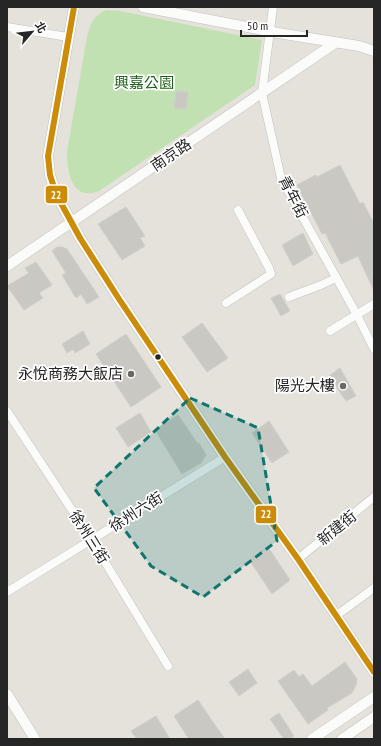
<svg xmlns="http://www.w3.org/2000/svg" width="381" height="746" font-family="'PT Sans Narrow','Noto Sans TC',sans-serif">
  <rect width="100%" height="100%" fill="#e5e2db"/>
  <!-- park -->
  <path fill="#c1e1b3" d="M106,10L120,11L262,40L255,85L99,191C72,202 67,172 67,152L86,42C90,26 90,18 106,10Z"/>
  <!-- building -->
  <path fill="#cac8c2" stroke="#d0cec8" d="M176,91L188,92L186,109L174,108Z
    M340,165L360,204L363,202L374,224V291L358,256L341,264L325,233L322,234L297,185L316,175L317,177Z
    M126,207L145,236L140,238L145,246L122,260L98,224Z
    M303,233L313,254L293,266L282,245Z
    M57,247H62L67,249L99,297L87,304L81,294L76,298L62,275L66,273L52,251Z
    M36,262L52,285L39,293L43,298L24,310L7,286L29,273L25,268Z
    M280,294L290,311L281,316L271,298Z
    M202,323L228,358L207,372L182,337Z
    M83,331L90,344L75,353L73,349L67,353L62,344Z
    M126,334L161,387L131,407L96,354Z
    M340,368L356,396L346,401L329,376Z
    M140,413L151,432L128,447L116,428Z
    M178,415L198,444L199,443L206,455L201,463L182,474L155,430Z
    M269,421L289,452L272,463L252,433Z
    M268,547L290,580L272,594L250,561Z
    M345,662L357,679L356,685L352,693L327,708L328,710L308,724L278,681L294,670L299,677L303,674L312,686Z
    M248,669L257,683L239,696L229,682Z
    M198,700L215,725L225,739H189L174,716Z
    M279,713L294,736L289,739H284L270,719Z
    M156,716L170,739H137L131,731Z"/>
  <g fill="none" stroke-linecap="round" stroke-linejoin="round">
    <defs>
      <path id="minor" d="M273,7L262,93L281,178L357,315L374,349
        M7,27L68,37
        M289,297L321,285L336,278
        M226,303L271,274L269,268L238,210
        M330,331L374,304
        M7,411L91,539L168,666
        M298,559L374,497
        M7,592L225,457
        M337,615L374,588"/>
      <path id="tertiary" d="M74,7L48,156L50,175L56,194L80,238L119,299L225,457L298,559L374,672
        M143,7L278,33L359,46L374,51
        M7,266L335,43
        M7,694L35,739
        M312,739L374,697
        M342,739L374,717"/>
    </defs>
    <!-- minor casing -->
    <use href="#minor" stroke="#c2c1c1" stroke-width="9"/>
    <!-- tertiary casing -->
    <use href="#tertiary" stroke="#c2c1c1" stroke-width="11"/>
    <!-- minor -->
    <use href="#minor" stroke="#fbfbfa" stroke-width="8"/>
    <!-- tertiary -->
    <use href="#tertiary" stroke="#fbfbfa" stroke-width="10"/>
    <defs>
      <path id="bus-1" d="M74,7L48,156L50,175L56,194L80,238L119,299L225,457L298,559L374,672"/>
    </defs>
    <!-- bus-1 casing -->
    <use href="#bus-1" stroke="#fff" stroke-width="9"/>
    <!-- bus-1 -->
    <use href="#bus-1" stroke="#cd8c08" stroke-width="6"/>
  </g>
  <!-- marked area -->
  <path fill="#0f766e" fill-opacity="0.2" stroke="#0f766e" stroke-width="3" stroke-dasharray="8 5" stroke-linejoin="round" d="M190,398L258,428L277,541L203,597L151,566L94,488Z"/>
  <!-- markers -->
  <circle fill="#262626" stroke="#fff" stroke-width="1.5" cx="158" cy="357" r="3.5"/>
  <g fill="#696865" stroke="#fff" stroke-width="1.5">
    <circle cx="131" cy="374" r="4"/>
    <circle cx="343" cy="386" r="4"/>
  </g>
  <g text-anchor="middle" stroke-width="3.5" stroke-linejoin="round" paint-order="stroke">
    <!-- park labels -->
    <g font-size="15" fill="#1e6019" stroke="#fff">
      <text x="144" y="88">興嘉公園</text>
    </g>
    <!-- street labels -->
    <g font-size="15" fill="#262626" stroke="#fff">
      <text transform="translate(171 155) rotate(-34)" y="5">南京路</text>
      <text transform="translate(293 197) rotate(63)" y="5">青年街</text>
      <text transform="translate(136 512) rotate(-32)" y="5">徐州六街</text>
      <text transform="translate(337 528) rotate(-39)" y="5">新建街</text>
      <text transform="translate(89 537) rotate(58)" y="5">徐州三街</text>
    </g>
    <!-- poi labels -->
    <g font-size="15" fill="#262626" stroke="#fff" text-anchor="end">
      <text x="123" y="379">永悅商務大飯店</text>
      <text x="335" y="391">陽光大樓</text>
    </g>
  </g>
  <g stroke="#fff" stroke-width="1.5">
    <rect x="45" y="185" width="23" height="19" rx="4" fill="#cd8c08"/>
    <rect x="255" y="505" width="22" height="19" rx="4" fill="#cd8c08"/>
  </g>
  <g font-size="11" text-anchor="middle" font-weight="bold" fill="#fff">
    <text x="56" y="199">22</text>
    <text x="266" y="518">22</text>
  </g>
  <!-- border -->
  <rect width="381" height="746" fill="none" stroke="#262626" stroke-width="16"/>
  <!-- north arrow -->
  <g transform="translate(32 32) rotate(62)" stroke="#ffffff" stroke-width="3" paint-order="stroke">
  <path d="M0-3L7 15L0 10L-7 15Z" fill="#262626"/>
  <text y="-6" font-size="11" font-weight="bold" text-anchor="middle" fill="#262626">北</text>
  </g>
  <!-- scale -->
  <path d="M241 30v6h66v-6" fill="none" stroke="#262626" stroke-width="2"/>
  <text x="247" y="30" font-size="12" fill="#262626" stroke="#ffffff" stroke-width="3" paint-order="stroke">50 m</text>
</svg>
